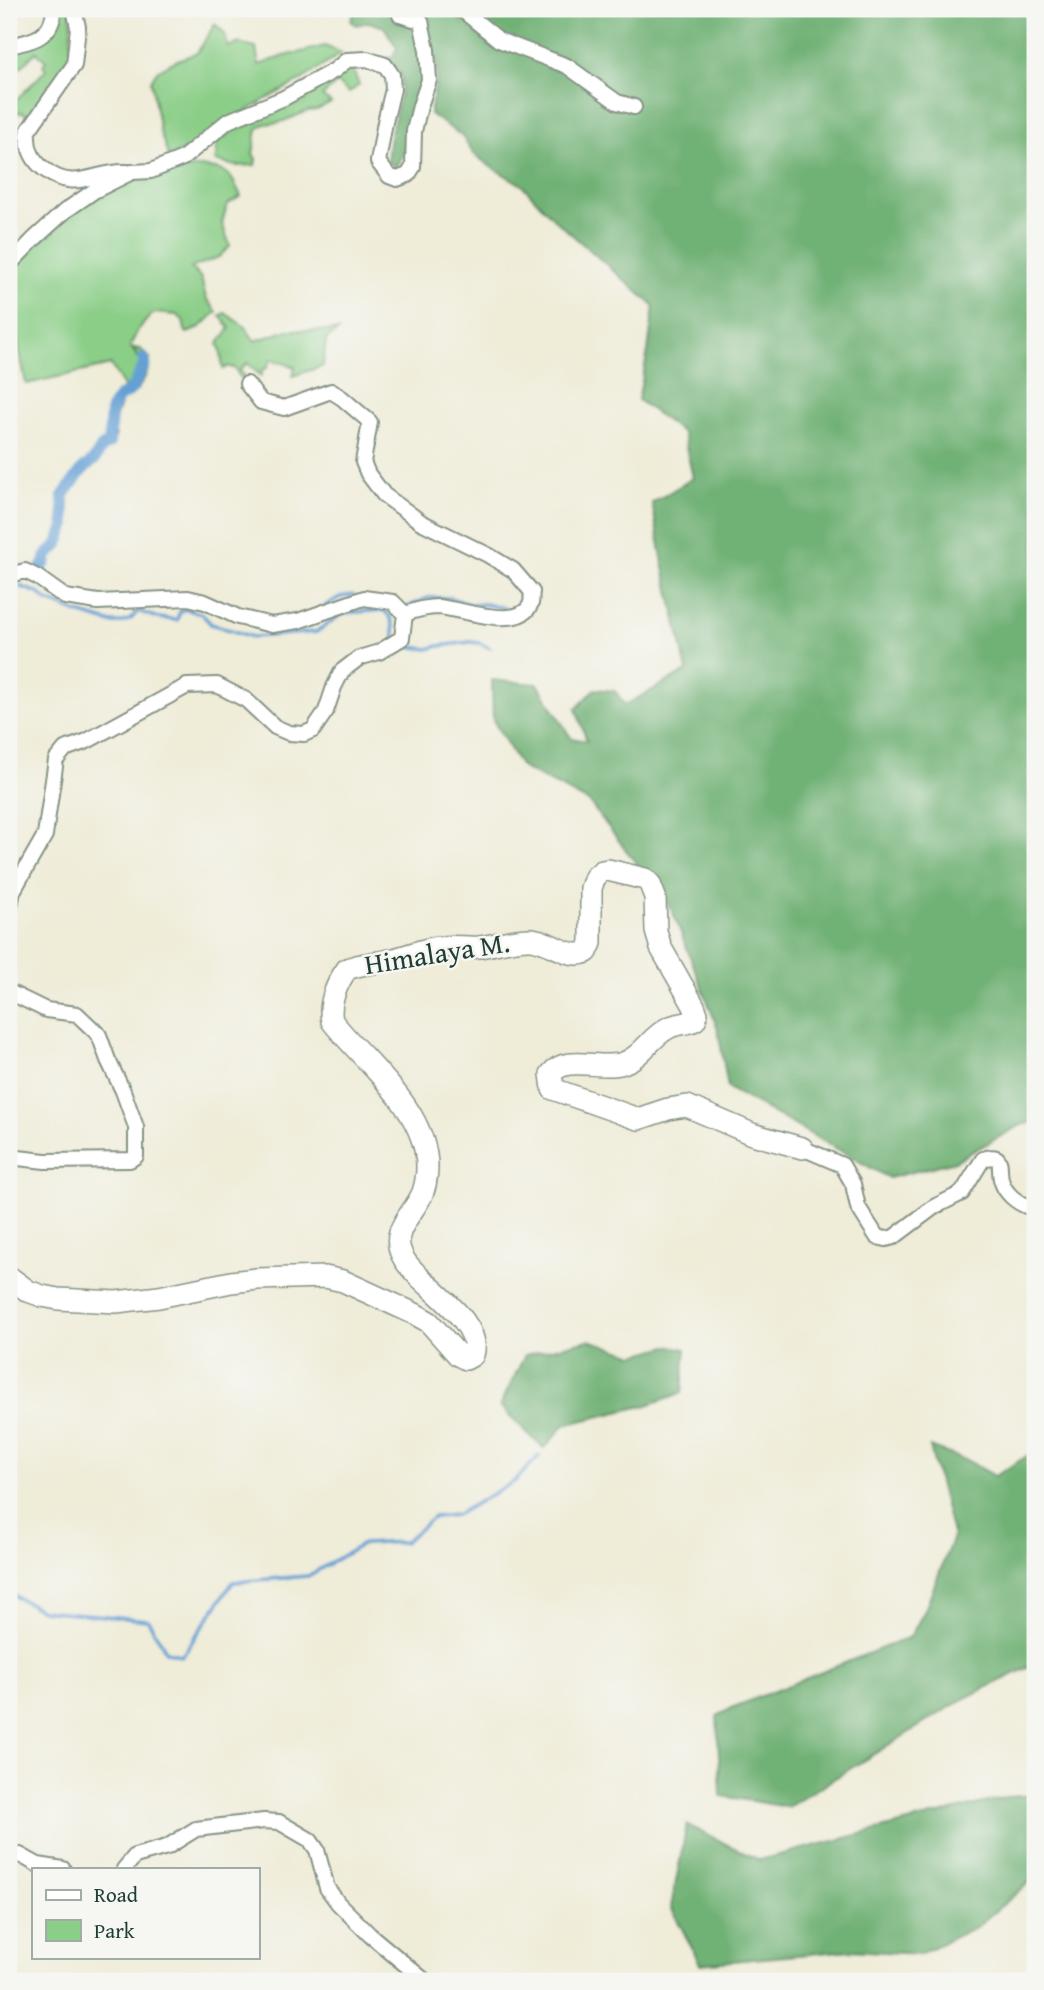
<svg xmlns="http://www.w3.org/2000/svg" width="1044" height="1990" font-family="'Gentium Book Plus',serif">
  <rect width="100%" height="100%" fill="#f6f6f2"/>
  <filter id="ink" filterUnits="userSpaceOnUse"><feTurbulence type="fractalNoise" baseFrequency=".0143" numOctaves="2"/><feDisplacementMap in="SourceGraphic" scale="14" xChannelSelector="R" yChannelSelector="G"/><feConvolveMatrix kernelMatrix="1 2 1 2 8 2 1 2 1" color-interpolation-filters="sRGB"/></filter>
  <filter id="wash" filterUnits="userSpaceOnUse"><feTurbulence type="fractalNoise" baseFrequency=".00686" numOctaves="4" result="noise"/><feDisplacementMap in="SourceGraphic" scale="28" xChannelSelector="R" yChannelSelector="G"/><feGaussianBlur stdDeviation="1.57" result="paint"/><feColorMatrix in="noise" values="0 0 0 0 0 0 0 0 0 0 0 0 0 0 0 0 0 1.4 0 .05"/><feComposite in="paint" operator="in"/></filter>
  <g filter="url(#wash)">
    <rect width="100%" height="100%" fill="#efecd8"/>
    <!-- green -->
    <path fill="#8ace87" stroke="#54865e" stroke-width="2" d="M58,9H71V66L32,118H28L24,113L18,112L10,123L11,129L9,130C9,125 7,117 9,113C14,98 36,82 46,69L43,65L46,61L36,52L21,67L9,73V65L14,62L13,60L9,61V49L33,43Z
      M215,24L225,34L228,47L240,43L256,48L259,65L281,57L325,46L342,53L300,81L266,99L199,142L169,158L160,132L151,81L157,71L175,61L197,53Z
      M352,67L359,85L349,93L337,83L322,96L331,103L317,110L308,111L281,122L265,124L257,129L253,154L256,159L255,165L236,166L215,161L217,154L215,144L236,128L255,122L326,79Z
      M198,167C228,170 228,169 241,196L227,205L222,223L230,246L219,257L191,268L201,278L206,298L217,312C203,322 206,327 187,333L185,330L183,320L177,315L155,313L150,316L138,330L130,346L140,361L134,348L140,349L150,358C150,369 143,383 136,391C133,395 126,397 121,401L112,429L116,435L113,441L107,440C103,421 110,400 124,387L111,365L26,384L9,297V274C43,238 84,194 134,179C154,173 177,170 198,167Z
      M225,313L244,326L255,341L288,330L338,331L326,340L323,366L293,376L295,367L271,359L267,368L262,370L261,376L247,363L240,370L249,384L243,382L234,367L232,368L229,366L223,369L220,347L218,344L230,328L220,316Z"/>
    <!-- forest -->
    <path fill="#6fb174" stroke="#477754" stroke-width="2" d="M355,9H413L419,22L426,79L407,150L395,167L388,162C385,137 407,90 400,73C396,65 391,62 384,58L392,57L397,48L384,27L369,22L356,25L351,21Z
      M421,9H448L461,20L457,9H1035V1122L1021,1125L955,1161L889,1178L728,1088L718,1029L672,910L589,802L521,767L493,720L492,680L538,684L571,738L587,741L576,709L595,689L615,691L625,705L687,671L663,563L652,503L693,478L683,433L638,400L648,351L654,306L554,219L522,185L491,167L473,153L462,136L430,114L437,74L433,44Z
      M589,1340L635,1355L668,1346L686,1349L682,1393L647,1405L564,1425L544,1449L500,1406L525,1355Z
      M930,1447L968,1461L995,1476L1035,1451V1664L965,1698L788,1807L721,1796L717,1716L734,1707L910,1637L925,1610L953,1537Z
      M1035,1795V1878L976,1927L919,1954L851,1950L700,1964L671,1907L687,1825L759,1860L1007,1797Z"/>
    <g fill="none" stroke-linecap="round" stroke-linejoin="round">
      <!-- stream -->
      <path stroke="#65a0d5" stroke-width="3.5" d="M40,569H45L51,580
        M9,590L16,585L39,593L46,600L78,613L112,623H121L131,619L138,611L158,618L177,620L180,611L186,609L202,614L211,624L253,637L316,632L343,613L382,610C392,614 393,626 395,637
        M325,606L340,597L353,595
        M408,607L428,598H451L472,605L484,604L504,608
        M406,646L428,649L439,646L470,642L479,643L490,648
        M9,1593L41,1610L148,1620L166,1651L182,1656L233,1582L308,1576L363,1544L404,1542L434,1517L456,1515L515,1481L539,1456"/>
      <!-- canal -->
      <path stroke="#65a0d5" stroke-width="12" d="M40,569L45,563L47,555L57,546L65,527L63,496L82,470L94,460L102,447L109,443L111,413L113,406L120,396L127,393L132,388L145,364L144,359"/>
    </g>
  </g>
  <g filter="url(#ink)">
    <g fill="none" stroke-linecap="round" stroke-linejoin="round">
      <defs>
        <path id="street" d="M74,9L78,27L74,65L28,131C27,147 31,159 44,169C75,194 95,170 127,172
          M461,9L499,40L567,66L617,102L634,107
          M9,46C33,41 53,37 54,9
          M9,265L33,240L65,211L94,191L132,172L151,171L183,158L228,121L284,98L335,70L347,60L367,59L385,65L392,75L393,89L385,122L378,162L389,176L397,179L408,175L413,167L414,131L420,106L429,80L427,50L421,21L400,15L405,9
          M247,384L261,402L284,408L331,391L342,398L370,422L363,462L368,474L384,495L421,522L488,555L513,570L532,592C531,595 532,599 531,603C521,632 459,608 438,607C426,607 416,610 405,614
          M9,575L25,571L37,577L65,597L98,602L188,598L205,602L238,617L272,625L298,621L364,598L393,602L405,614L402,638L379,652L359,658L342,671L334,687L326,711L313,730L304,734L289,733L275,727L246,700L217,685L187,686L87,741L65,749L56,760L45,835L13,891L9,911
          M9,992L46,1010L77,1014L99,1035L108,1060L123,1091L136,1127V1156L130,1160L45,1161L9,1157
          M802,1148L842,1165L853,1184L858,1207L877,1237L886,1239L894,1237L934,1207L962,1193L983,1159C1005,1152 998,1166 1001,1179C1004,1193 1017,1203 1029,1207L1035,1205
          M9,1857L20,1855L38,1865L63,1869
          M124,1869L135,1856L167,1847L196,1829L264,1821L279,1822L310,1840L317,1850L327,1888L338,1903L370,1935L425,1981"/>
        <path id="secondary" d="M9,1277L28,1291L42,1296L58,1299L116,1302L159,1297L231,1282L257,1279L325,1277L343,1281L415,1314L429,1322L458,1355L466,1359L473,1355C484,1320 420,1286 404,1259C387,1231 414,1215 423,1192C427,1181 428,1166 426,1155C418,1102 363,1061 332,1021C328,1003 337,983 347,969C362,963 379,963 394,959C410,955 425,948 441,947C454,945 466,948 479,947C496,945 513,938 532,939C551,941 569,960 587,952L591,943V888L595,877L602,871L608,870L645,879L650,884L655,897L656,931L661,948L694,1006L697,1014L695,1020C686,1025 677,1023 668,1028C650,1037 641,1059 620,1064C598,1069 565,1055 551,1074L553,1089L638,1119L668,1109L687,1106L752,1134L802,1148"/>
      </defs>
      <!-- street casing -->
      <use href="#street" stroke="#879486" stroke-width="18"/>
      <!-- secondary casing -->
      <use href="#secondary" stroke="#879486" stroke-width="24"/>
      <!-- street -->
      <use href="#street" stroke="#fff" stroke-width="14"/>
      <!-- secondary -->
      <use href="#secondary" stroke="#fff" stroke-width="21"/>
    </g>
  </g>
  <g text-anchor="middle" stroke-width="5" stroke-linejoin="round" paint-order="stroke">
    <!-- street labels -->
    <g font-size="28" fill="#1f3d34" stroke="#f6f6f2">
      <text transform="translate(437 953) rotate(-9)" y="10">Himalaya M.</text>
    </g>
  </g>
  <!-- margin -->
  <rect width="1044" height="1990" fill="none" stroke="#f6f6f2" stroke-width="35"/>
  <!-- legend -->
  <rect x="32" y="1868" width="228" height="91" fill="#f6f6f2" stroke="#a0aca6" stroke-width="2"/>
  <rect x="46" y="1890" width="35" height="10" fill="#ffffff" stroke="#a0aca6" stroke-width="2"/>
  <text x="94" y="1902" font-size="21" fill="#1f3d34">Road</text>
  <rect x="46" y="1920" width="35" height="21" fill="#8ace87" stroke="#a0aca6" stroke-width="2"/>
  <text x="94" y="1938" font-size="21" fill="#1f3d34">Park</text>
</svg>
